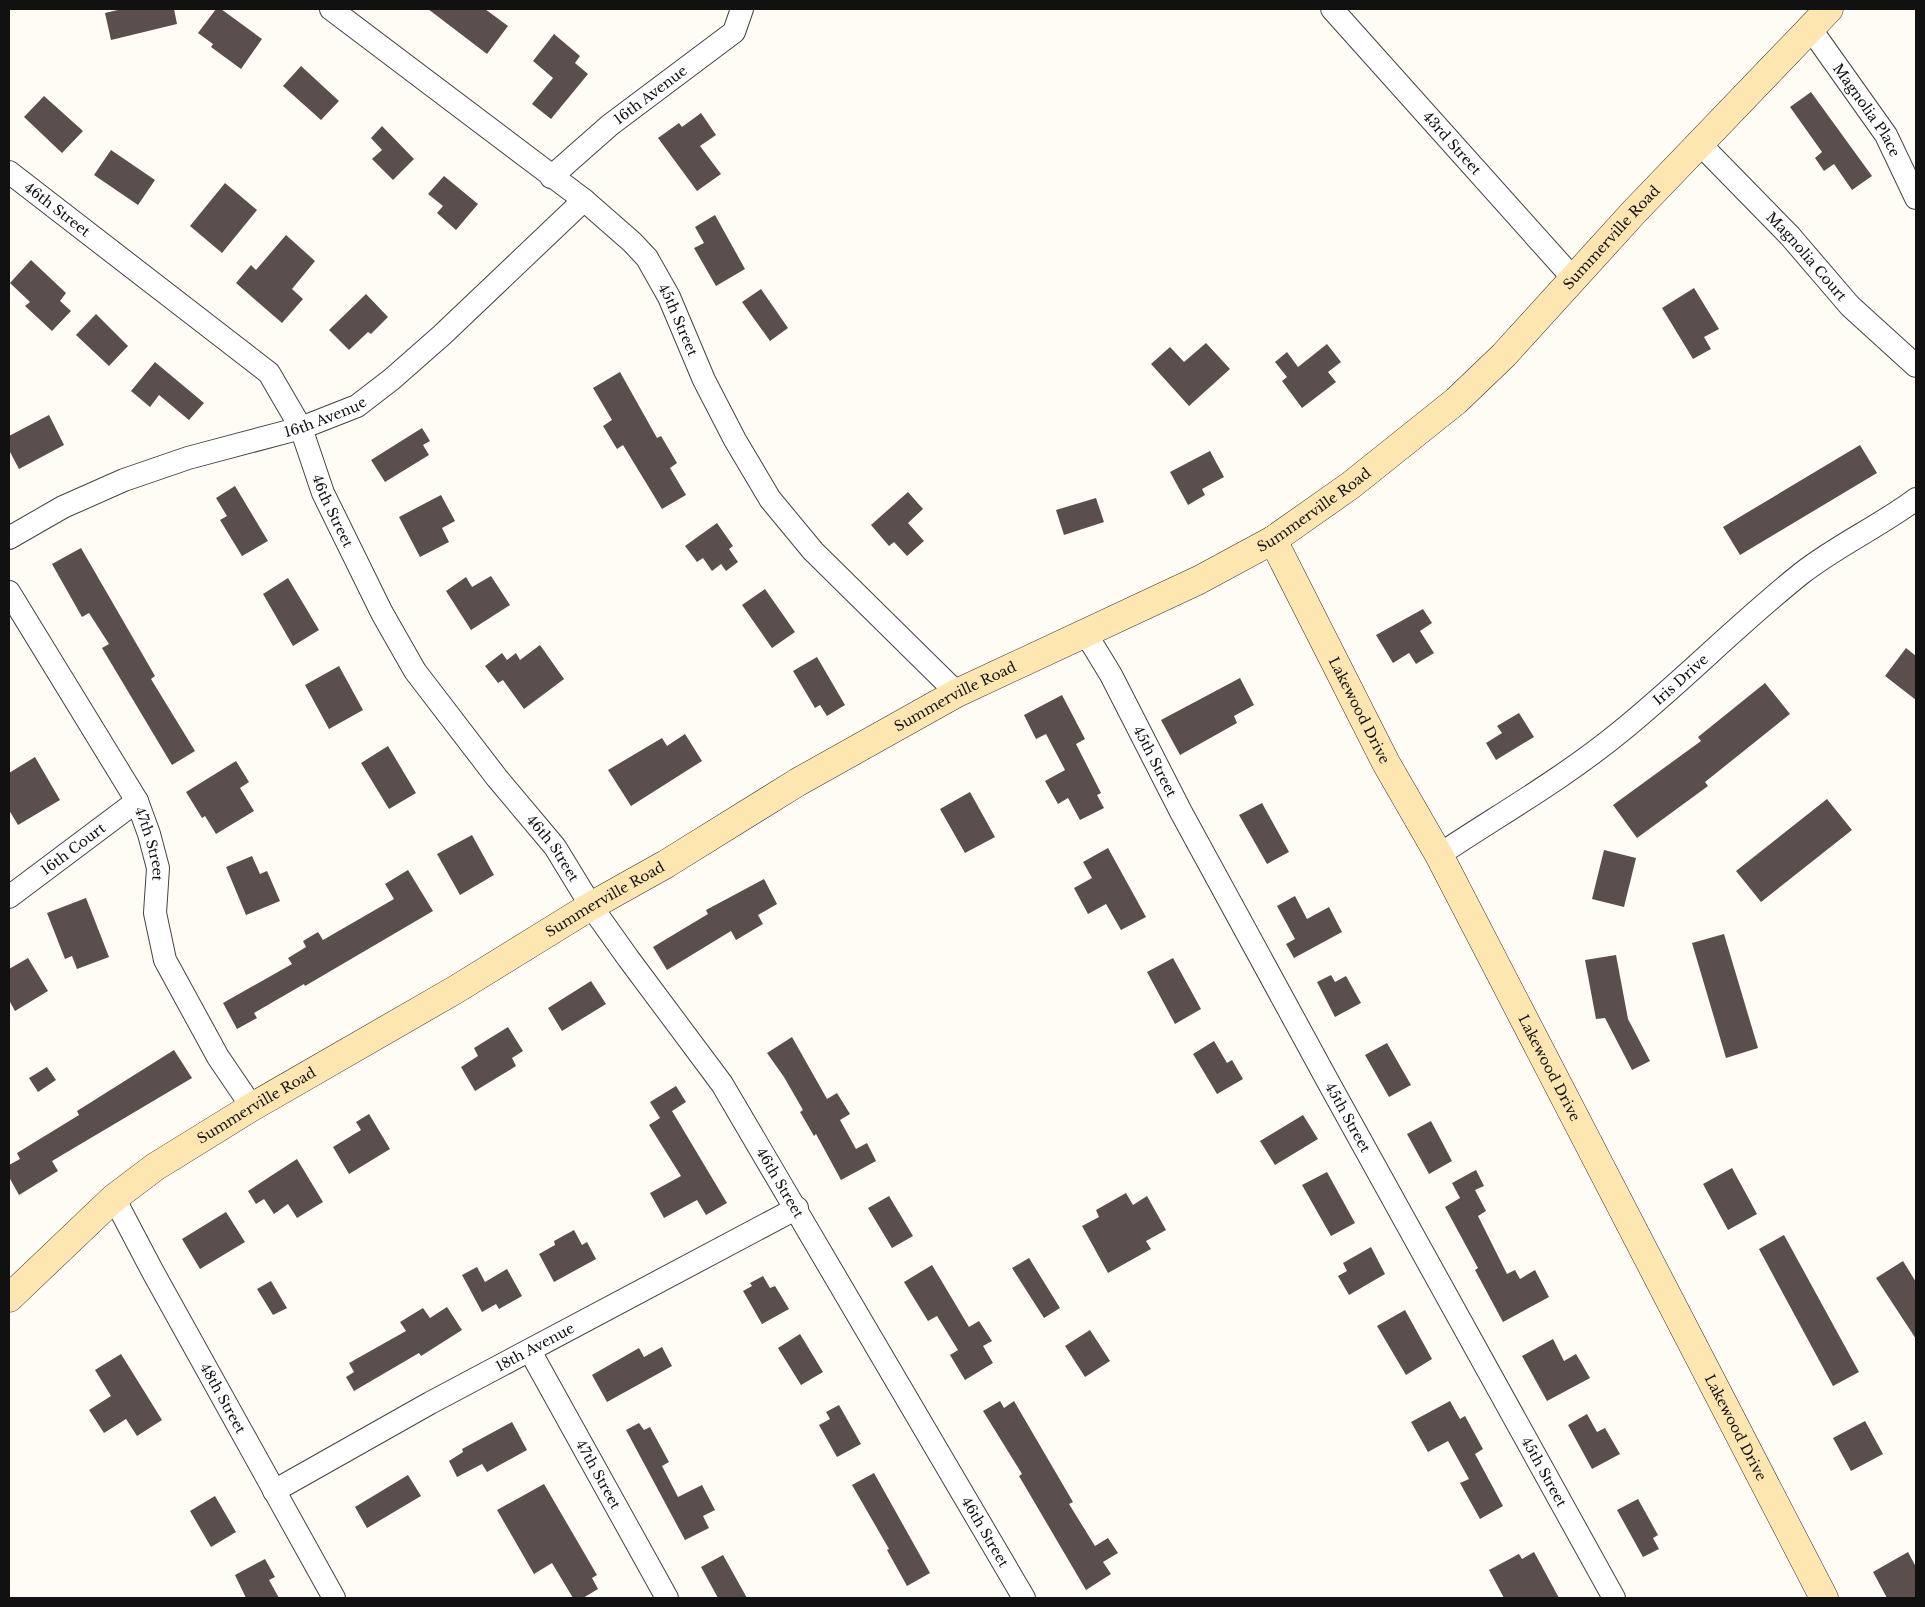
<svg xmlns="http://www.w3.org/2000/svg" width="1925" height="1607" font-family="'Libre Baskerville',serif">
  <rect width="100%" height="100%" fill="#fffbf5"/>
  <!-- building -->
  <path fill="#5a4f4d" d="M122,9H174L177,24L111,40L105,13Z
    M216,9H221L262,39L241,69L211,47L213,44L198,33Z
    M428,9H485L508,26L487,54Z
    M554,34L580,56L575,63L588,74L551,119L532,104L553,78L533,61Z
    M301,66L339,101L321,120L283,86Z
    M1811,92L1872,176L1852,190L1834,164L1824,171L1815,158L1822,152L1790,107Z
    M44,96L83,131L62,153L24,117Z
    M701,113L716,135L700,146L721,174L697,191L658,138L679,123L682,127Z
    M382,126L414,159L393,180L372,159L382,150L371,138Z
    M111,150L155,180L138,205L94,175Z
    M444,176L478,204L456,230L437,213L443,206L428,194Z
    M225,183L257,210L222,253L190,226Z
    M715,215L745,269L716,286L694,248L704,243L695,227Z
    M286,235L315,261L292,289L303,299L282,323L236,283L251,265L256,270Z
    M31,260L66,293L60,301L71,311L52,331L25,306L30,302L10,283Z
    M1694,288L1719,329L1704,337L1711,349L1693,359L1662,308Z
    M761,289L788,328L770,341L742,302Z
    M366,294L388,317L371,334L368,332L349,350L329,330Z
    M96,314L128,346L109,366L76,335Z
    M1206,343L1230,369L1189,406L1151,364L1170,347L1184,362Z
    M1327,344L1341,362L1328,372L1336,382L1302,408L1282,381L1287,377L1275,362L1287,352L1298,367Z
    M155,362L204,403L189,420L159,395L150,407L131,391Z
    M620,372L657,438L661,436L677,463L670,468L686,495L662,509L623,445L617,449L603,426L612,420L593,388Z
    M49,415L64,445L19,469L9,450V436Z
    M422,428L430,441L423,445L429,455L385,482L371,460Z
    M1860,445L1877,473L1740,555L1723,527Z
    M1210,451L1224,477L1202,489L1205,495L1188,505L1170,472Z
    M235,486L268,541L242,556L220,520L227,516L216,498Z
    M908,492L923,509L908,523L924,541L907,556L894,542L889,546L871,525Z
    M441,495L455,521L442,528L449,542L420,557L399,517Z
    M1096,498L1104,522L1064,535L1056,510Z
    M717,523L733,546L729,549L738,562L726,571L721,564L712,571L703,558L697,562L685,546Z
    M81,548L155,676L151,679L195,751L172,765L102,648L109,644L89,613L82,617L52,564Z
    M491,576L510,605L471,630L446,591L466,577L472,587Z
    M288,578L319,630L293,646L263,594Z
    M765,589L795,632L772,648L742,605Z
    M1423,609L1432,623L1420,631L1434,653L1416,664L1409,653L1393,663L1376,635Z
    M540,645L564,679L524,709L503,680L498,683L485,666L502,653L507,660L516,653L520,660Z
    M1906,648L1916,656V700L1885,676Z
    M817,657L845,705L827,716L820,705L815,708L793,671Z
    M339,666L363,710L329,729L305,685Z
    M1240,678L1254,705L1234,716L1237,723L1180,755L1161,720Z
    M1765,683L1790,714L1705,782L1708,786L1637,838L1613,805L1701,741L1698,737Z
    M1062,695L1085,739L1076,744L1101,793L1097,795L1104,808L1080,820L1068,798L1058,804L1045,781L1065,770L1046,734L1036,739L1024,715Z
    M1519,713L1534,737L1496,760L1486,743L1502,733L1497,726Z
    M685,734L702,761L631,806L608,770L662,738L667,746Z
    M388,746L416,793L389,809L361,763Z
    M35,757L60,800L18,825L9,810V773Z
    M236,761L249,782L240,788L254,811L216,834L205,816L202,818L186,792Z
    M970,792L995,837L965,853L940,809Z
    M1827,799L1852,830L1761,902L1736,871Z
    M1262,803L1289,852L1267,864L1239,815Z
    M472,835L494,875L460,895L437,854Z
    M1108,848L1146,917L1121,930L1106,904L1088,914L1074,888L1092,878L1083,862Z
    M1604,850L1636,858L1624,907L1592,899Z
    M252,856L260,874L267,871L280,901L246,915L226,867Z
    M408,870L433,911L305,986L304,984L254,1013L257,1018L237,1029L223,1003L292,964L288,958L306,947L303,941L318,932L323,940L394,899L385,884Z
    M764,879L777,904L758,915L763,924L736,940L731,931L667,970L653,947L708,914L706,910Z
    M1295,896L1307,919L1329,907L1342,932L1294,958L1286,944L1295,939L1277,906Z
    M86,898L109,957L77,969L72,956L65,959L47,913Z
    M1724,934L1758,1048L1726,1058L1692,943Z
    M1616,955L1628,1019L1650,1061L1632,1070L1605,1018L1596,1019L1585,960Z
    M28,958L48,991L15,1011L9,1000V969Z
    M1173,958L1201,1009L1175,1024L1147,972Z
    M1331,975L1335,982L1346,976L1361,1003L1335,1017L1317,982Z
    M591,981L606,1004L562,1031L548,1008Z
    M508,1027L523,1051L512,1058L516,1066L475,1091L461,1067L478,1056L474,1048Z
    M792,1037L827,1099L837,1093L850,1114L840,1120L856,1149L867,1143L876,1161L841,1180L816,1134L814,1136L800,1112L803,1110L784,1077L767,1053Z
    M1214,1041L1227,1063L1232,1060L1243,1079L1217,1094L1193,1054Z
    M1387,1043L1411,1085L1389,1097L1365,1055Z
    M174,1050L192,1078L52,1161L58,1171L19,1195L9,1177V1165L20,1159L17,1153L79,1115L77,1111Z
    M47,1067L56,1080L38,1092L29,1078Z
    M676,1086L686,1102L672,1111L727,1203L706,1215L697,1200L664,1218L650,1193L681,1176L649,1125L660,1118L650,1102Z
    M369,1114L390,1149L349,1174L333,1147L361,1130L356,1122Z
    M1303,1115L1318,1139L1275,1165L1260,1141Z
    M1431,1121L1452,1161L1429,1174L1407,1134Z
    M297,1159L323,1202L297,1218L288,1204L274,1214L264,1199L256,1204L248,1191Z
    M1732,1168L1757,1214L1728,1230L1703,1184Z
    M1476,1170L1484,1186L1475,1190L1486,1211L1478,1216L1507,1274L1515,1270L1520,1279L1535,1270L1549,1297L1503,1322L1475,1270L1478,1268L1445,1207L1460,1198L1452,1183Z
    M1327,1172L1355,1223L1331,1236L1302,1185Z
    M1126,1193L1133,1205L1147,1196L1166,1230L1146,1241L1151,1249L1108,1273L1082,1226L1099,1217L1096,1210Z
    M889,1196L913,1236L892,1248L868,1208Z
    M226,1212L245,1242L200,1269L182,1239Z
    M574,1230L582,1245L587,1242L596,1259L554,1282L539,1254L555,1245L554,1241Z
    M1784,1235L1859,1372L1833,1386L1759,1249Z
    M1371,1247L1385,1274L1349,1295L1338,1276L1347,1271L1343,1263Z
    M1029,1258L1060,1308L1044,1318L1012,1268Z
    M1903,1261L1916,1282V1339L1876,1278Z
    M932,1265L969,1327L979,1321L992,1341L983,1346L993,1363L965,1380L950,1355L958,1350L937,1316L928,1321L904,1282Z
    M477,1267L485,1282L507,1269L522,1296L499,1309L496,1304L482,1312L462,1275Z
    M763,1276L770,1288L775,1286L789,1309L762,1324L743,1291L752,1286L750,1283Z
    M271,1281L287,1308L273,1315L257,1289Z
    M447,1307L462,1330L421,1356L419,1353L354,1391L346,1377L354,1372L349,1363L406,1331L400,1322L423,1308L430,1318Z
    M1405,1310L1432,1359L1406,1375L1377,1326Z
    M1090,1330L1110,1361L1085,1377L1065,1346Z
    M800,1334L823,1372L801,1385L778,1348Z
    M1553,1339L1564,1361L1576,1354L1590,1378L1547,1401L1522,1356Z
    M662,1347L672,1366L607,1402L592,1375L639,1348L644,1357Z
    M121,1354L162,1420L137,1436L126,1419L104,1433L89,1410L111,1396L95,1370Z
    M1000,1401L1004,1408L1014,1401L1073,1502L1069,1504L1095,1546L1108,1538L1118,1553L1103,1562L1111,1574L1086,1590L1019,1476L1022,1474L983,1411Z
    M1450,1401L1460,1419L1465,1416L1483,1449L1475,1454L1503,1506L1480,1519L1460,1483L1469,1479L1448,1441L1428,1452L1411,1422Z
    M839,1405L861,1444L837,1457L819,1425L830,1419L826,1412Z
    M1587,1414L1597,1432L1605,1428L1620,1454L1592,1469L1568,1425Z
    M1865,1421L1883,1454L1851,1471L1833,1438Z
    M512,1422L527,1450L487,1472L482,1464L457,1477L449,1461L463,1452L462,1449Z
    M639,1423L644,1430L650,1427L669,1462L662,1466L678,1497L702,1485L715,1510L703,1516L709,1528L685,1540L626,1430Z
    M874,1473L930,1573L907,1586L887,1550L889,1549L852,1485Z
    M408,1475L421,1496L367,1528L355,1507Z
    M544,1484L597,1575L592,1578L598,1589L583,1598H573L552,1563L534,1574L497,1510Z
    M215,1496L236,1532L211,1547L190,1511Z
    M1638,1499L1658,1535L1653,1538L1659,1549L1643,1557L1617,1510Z
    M1534,1552L1559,1598H1504L1489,1570L1519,1554L1522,1559Z
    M1908,1552L1916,1567V1598H1887L1873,1572Z
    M723,1555L747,1598H718L701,1567Z
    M265,1559L275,1577L269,1580L279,1598H246L235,1575Z"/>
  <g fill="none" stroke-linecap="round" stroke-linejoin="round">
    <defs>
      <g id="street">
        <path id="s1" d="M331,9L584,200L632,242L647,258L669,297L704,380L735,440L770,499L813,551L957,693"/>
        <path id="s2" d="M1332,9L1572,277"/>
        <path id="s3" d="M1810,28L1886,135L1916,198"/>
        <path id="s4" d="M1700,144L1790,236L1850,306L1916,366"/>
        <path id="s5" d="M9,172L269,373L301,428L323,493L382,613L415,671L497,778L555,847L591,906L628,958L722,1084L1024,1598"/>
        <path id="s6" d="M551,177L610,125L734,32L742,9"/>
        <path id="s7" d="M9,538L63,507L124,480L188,458L301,428L357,406L392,379L442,335L584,200"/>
        <path id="s8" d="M9,592L137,801L149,834L158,868L155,913L165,960L218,1057L252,1107"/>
        <path id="s9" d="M1086,634L1111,675L1181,812L1331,1087L1614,1598"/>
        <path id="s10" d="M1439,855C1499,815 1564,778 1620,732C1683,681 1739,623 1802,573C1838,545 1880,526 1916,499"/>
        <path id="s11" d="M9,897L137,801"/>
        <path id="s12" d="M114,1198L154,1274L334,1598"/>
        <path id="s13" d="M530,1351L667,1598"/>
        <path id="s14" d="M274,1491L430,1403L797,1208"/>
      </g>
      <g id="secondary">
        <path id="s15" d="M1273,540L1386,763L1439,855L1824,1598"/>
        <path id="s16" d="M9,1298L114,1198L155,1167L252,1107L455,990L591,906L666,864L798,782L957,693L1199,580L1273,540L1351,485L1456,401L1504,355L1634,212L1829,9"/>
      </g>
    </defs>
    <!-- street casing -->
    <use href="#street" stroke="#444" stroke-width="24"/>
    <!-- secondary casing -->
    <use href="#secondary" stroke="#333" stroke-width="29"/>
    <!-- street -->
    <use href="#street" stroke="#fff" stroke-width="22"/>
    <!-- secondary -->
    <use href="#secondary" stroke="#fee6b1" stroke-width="28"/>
  </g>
  <g text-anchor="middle" stroke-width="5" stroke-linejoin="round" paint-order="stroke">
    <!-- street labels -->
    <g font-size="14" fill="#111" stroke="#fff">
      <text dy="5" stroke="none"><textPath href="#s6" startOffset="129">16th Avenue</textPath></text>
      <text dy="5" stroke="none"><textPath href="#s3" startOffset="100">Magnolia Place</textPath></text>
      <text dy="5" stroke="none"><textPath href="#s2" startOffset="180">43rd Street</textPath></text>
      <text dy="5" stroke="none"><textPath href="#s5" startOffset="61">46th Street</textPath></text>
      <text dy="5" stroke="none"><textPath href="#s16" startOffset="1935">Summerville Road</textPath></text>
      <text dy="5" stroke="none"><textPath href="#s4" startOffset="155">Magnolia Court</textPath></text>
      <text dy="5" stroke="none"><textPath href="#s1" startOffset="472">45th Street</textPath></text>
      <text dy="5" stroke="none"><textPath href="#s7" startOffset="340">16th Avenue</textPath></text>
      <text dy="5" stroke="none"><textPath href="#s16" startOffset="1530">Summerville Road</textPath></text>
      <text dy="5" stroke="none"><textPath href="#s5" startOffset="481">46th Street</textPath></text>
      <text dy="5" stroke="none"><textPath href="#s10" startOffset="299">Iris Drive</textPath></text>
      <text dy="5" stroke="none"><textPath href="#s16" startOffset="1125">Summerville Road</textPath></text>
      <text dy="5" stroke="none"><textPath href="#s15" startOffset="191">Lakewood Drive</textPath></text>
      <text dy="5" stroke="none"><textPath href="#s9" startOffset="145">45th Street</textPath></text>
      <text dy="5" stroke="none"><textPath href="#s8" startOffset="290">47th Street</textPath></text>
      <text dy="5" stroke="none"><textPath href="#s11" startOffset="80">16th Court</textPath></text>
      <text dy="5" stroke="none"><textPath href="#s5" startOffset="886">46th Street</textPath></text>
      <text dy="5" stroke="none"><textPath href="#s16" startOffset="720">Summerville Road</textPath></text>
      <text dy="5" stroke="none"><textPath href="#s15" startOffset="596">Lakewood Drive</textPath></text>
      <text dy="5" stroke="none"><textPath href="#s16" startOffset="315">Summerville Road</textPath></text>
      <text dy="5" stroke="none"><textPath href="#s9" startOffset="550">45th Street</textPath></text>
      <text dy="5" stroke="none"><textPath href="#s5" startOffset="1291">46th Street</textPath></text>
      <text dy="5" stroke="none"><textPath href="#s14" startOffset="298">18th Avenue</textPath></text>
      <text dy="5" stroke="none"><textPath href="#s12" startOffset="228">48th Street</textPath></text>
      <text dy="5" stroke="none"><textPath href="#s15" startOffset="1001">Lakewood Drive</textPath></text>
      <text dy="5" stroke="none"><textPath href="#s9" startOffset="955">45th Street</textPath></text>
      <text dy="5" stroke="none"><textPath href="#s13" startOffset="141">47th Street</textPath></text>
      <text dy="5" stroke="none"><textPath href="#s5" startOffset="1696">46th Street</textPath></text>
    </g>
  </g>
  <!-- border -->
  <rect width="1925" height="1607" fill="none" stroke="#111111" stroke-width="20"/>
</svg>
